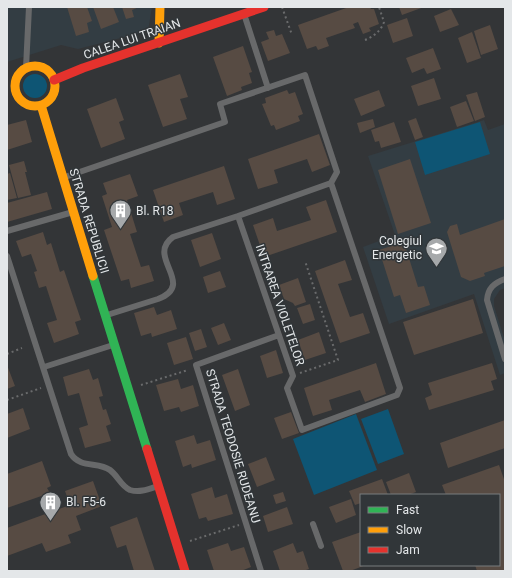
<svg xmlns="http://www.w3.org/2000/svg" width="512" height="578" font-family="Roboto,sans-serif">
  <rect width="100%" height="100%" fill="#333537"/>
  <!-- built -->
  <path fill="#333d43" d="M7,7H152L148,31L78,49L61,45L7,62Z
    M484,120L488,130L505,124V288L500,290L494,299V306L505,341V373L500,375L474,294L389,324L363,247L395,235L368,156Z"/>
  <!-- green -->
  <path fill="#0e5574" d="M23 86a12 12 0 1 1 24 0a12 12 0 1 1-24 0Z
    M480,122L490,154L425,175L415,142Z
    M388,409L404,454L378,464L361,419Z
    M356,414L377,470L314,495L293,439Z"/>
  <!-- building -->
  <path fill="#574b43" d="M67,7H87L92,21L87,23L89,32L76,36Z
    M93,7H113L119,22L101,29Z
    M122,7H139L132,10L134,17L126,19Z
    M349,7H370L371,9H374L379,24L369,28L371,31L363,34L358,22L353,24L355,28L326,38L329,46L318,50L316,46L307,49L298,25Z
    M399,7H424L402,15Z
    M451,9L459,25L440,32L434,16Z
    M407,18L413,36L393,43L387,25Z
    M490,25L498,49L481,55L474,31Z
    M274,30L276,36L282,34L290,53L268,61L261,42L269,39L266,32Z
    M472,32L481,58L467,63L458,38Z
    M243,46L252,72L249,73L252,83L241,87L242,90L227,96L213,57Z
    M433,48L441,69L427,74L424,68L412,73L406,58Z
    M180,74L188,97L180,99L187,119L163,127L148,85Z
    M434,78L441,99L418,106L411,86Z
    M287,90L289,94L295,92L303,114L298,116L300,121L276,130L274,125L271,126L262,104L266,103L265,98Z
    M379,90L385,106L361,116L354,99Z
    M477,92L485,117L475,121L466,95Z
    M116,98L124,120L119,122L125,139L101,148L87,109Z
    M466,101L474,121L457,127L450,107Z
    M416,118L423,137L415,140L408,121Z
    M373,119L375,127L360,133L357,123Z
    M26,120L32,142L7,150V125Z
    M394,122L401,142L381,148L379,141L375,142L371,130Z
    M319,134L330,165L312,172L307,159L274,170L278,183L258,189L248,159Z
    M410,159L431,223L398,234L378,170Z
    M24,161L27,172H25L31,195L18,198L9,165Z
    M224,166L235,199L217,205L213,192L179,203L183,215L164,222L153,190Z
    M10,173L17,198L7,200V174Z
    M130,174L138,196L127,200L137,232L130,234L141,267L149,265L154,281L131,288L129,279L121,281L104,230L112,227L102,196L107,194L103,183Z
    M47,192L52,209L7,222V203Z
    M326,200L337,232L264,257L253,225L273,218L277,231L311,220L306,207Z
    M505,219V266L484,273L485,276L470,281L461,277L447,232L450,226L457,224L460,235Z
    M43,232L47,245L51,243L60,272L64,270L81,320L75,322L79,334L54,343L47,323L57,320L46,286L39,288L34,272L37,271L31,254L22,257L16,241Z
    M212,233L221,259L200,267L191,240Z
    M404,242L418,287L424,286L430,305L406,313L400,295L394,297L379,250Z
    M345,260L352,280L338,284L350,317L363,313L370,333L340,343L315,271Z
    M220,271L226,287L208,293L203,277Z
    M298,278L306,302L295,306L293,303L284,299L279,285Z
    M473,299L483,333L414,355L403,322Z
    M310,304L315,320L303,324L297,308Z
    M154,307L157,315L171,310L177,329L152,337L151,333L141,336L134,313Z
    M224,323L231,340L218,345L211,328Z
    M201,329L207,347L195,351L189,333Z
    M319,332L326,353L305,360L298,340Z
    M186,337L193,359L174,365L167,343Z
    M276,350L283,373L267,378L260,356Z
    M376,363L386,394L365,402L360,390L329,400L332,410L313,416L304,388Z
    M492,363L497,379L491,381L494,390L429,410L425,398L432,395L428,383Z
    M7,365L15,386L7,389Z
    M89,369L93,380L98,378L103,396L99,397L103,410L106,409L111,424L106,426L111,441L85,448L79,428L88,425L79,393L68,396L63,377Z
    M238,369L250,405L235,411L222,375Z
    M178,379L181,389L193,385L199,406L181,412L179,407L164,411L156,385Z
    M23,408L30,429L7,438V414Z
    M291,412L299,433L282,439L274,418Z
    M505,420V448L448,468L440,443Z
    M194,435L197,444L210,440L216,460L192,468L191,464L183,467L175,441Z
    M266,457L275,480L257,487L248,464Z
    M42,461L51,486L47,488L50,493L7,508V474Z
    M499,465L505,482V571H477L475,565H499V495H446L442,485Z
    M409,473L416,492L408,495H391L386,482Z
    M382,479L388,495H361V503L355,505L349,491Z
    M93,481L102,506L76,516L81,530L68,535L71,543L46,552L42,543L7,556V528L70,505L65,491Z
    M212,487L215,498L227,494L233,514L208,521L206,517L199,519L191,494Z
    M283,492L286,501L276,504L273,495Z
    M351,499L356,515L336,523L329,507Z
    M287,507L293,524L268,532L263,516Z
    M137,517L155,571H134L126,545L117,548L110,527Z
    M361,532V565H366L350,571H343L332,542Z
    M228,543L231,551L244,547L251,567L241,571H214L207,550Z
    M293,543L297,553L303,551L309,569L303,571H280L273,551Z"/>
  <g fill="none" stroke-linecap="round" stroke-linejoin="round">
    <!-- path -->
    <path stroke="#6a6b6c" stroke-width="2" stroke-dasharray="2 3" stroke-linecap="butt" d="M282,7L292,35
      M365,40C373,37 381,31 384,22L379,7
      M7,354L22,348
      M300,373L338,360L305,261
      M141,385L188,370
      M7,400L41,388
      M190,541L239,525"/>
    <!-- lane -->
    <path stroke="#68696a" stroke-width="6" d="M245,17L268,88
      M26,68L29,7
      M65,177L225,122L220,104L305,75L337,172L331,183
      M238,216L293,376L287,388L302,430L397,395L400,388L331,183
      M7,231L73,212
      M7,256L71,454C81,469 98,461 110,470C118,476 121,486 130,490C140,493 149,489 158,486
      M505,279C494,283 488,288 487,300L505,359
      M107,315L158,299C197,284 145,257 173,237L238,216L331,183
      M44,367L113,345
      M313,524L321,546
      M261,571L196,365L279,335"/>
    <!-- fast -->
    <path stroke="#30b455" stroke-width="9" d="M93,276L147,449"/>
    <!-- slow -->
    <path stroke="#ff9f0a" stroke-width="9" d="M159,43L160,7
      M15 86a20 20 0 1 1 40 0a20 20 0 1 1-40 0Z
      M41,105L93,276"/>
    <!-- jam -->
    <path stroke="#e5322d" stroke-width="9" d="M54,80L83,68L264,7
      M147,449L185,571"/>
  </g>
  <!-- icons -->
  <defs>
    <symbol id="building-pin" viewBox="-11 -11 22 30"><path d="M0 17L-7.5 6A9.5 9.5 0 1 1 7.5 6Z" fill="#a6a9ab" stroke="#313639"/><path d="M-4-6H4V6H1V3H-1V6H-4ZM-2.5-4.3h1.7v1.8h-1.7ZM.8-4.3h1.7v1.8H.8ZM-2.5-1h1.7V.8h-1.7ZM.8-1h1.7V.8H.8Z" fill="#fff"/></symbol>
    <symbol id="school-pin" viewBox="-11 -11 22 30"><path d="M0 17L-7.5 6A9.5 9.5 0 1 1 7.5 6Z" fill="#a6a9ab" stroke="#313639"/><path d="M0-5L7-2L0 1L-7-2ZM-4 1L0 2.5L4 1V4Q0 6-4 4Z" fill="#fff"/></symbol>
  </defs>
  <g fill-rule="evenodd">
    <use href="#building-pin" x="108" y="198" width="25" height="34"/>
    <use href="#school-pin" x="424" y="236" width="25" height="34"/>
    <use href="#building-pin" x="38" y="490" width="25" height="34"/>
  </g>
  <g text-anchor="middle" stroke-width="3" stroke-linejoin="round" paint-order="stroke">
    <!-- street labels -->
    <g font-size="12" fill="#e4e7e9" stroke="#313639">
      <text transform="translate(132 39) rotate(-19)" y="4">CALEA LUI TRAIAN</text>
      <text transform="translate(89 221) rotate(73)" y="4">STRADA REPUBLICII</text>
      <text transform="translate(280 305) rotate(71)" y="4">INTRAREA VIOLETELOR</text>
      <text transform="translate(233 446) rotate(73)" y="4">STRADA TEODOSIE RUDEANU</text>
    </g>
    <!-- poi labels -->
    <g font-size="12" fill="#e4e7e9" stroke="#313639" text-anchor="start">
      <text x="136" y="215">Bl. R18</text>
      <text x="422" y="245" text-anchor="end">Colegiul<tspan x="422" dy="14">Energetic</tspan></text>
      <text x="66" y="506">Bl. F5-6</text>
    </g>
  </g>
  <!-- border -->
  <rect width="512" height="578" fill="none" stroke="#e4e7e9" stroke-width="16"/>
  <!-- legend -->
  <rect x="360" y="494" width="140" height="72" fill="#313639" stroke="#797d7f"/>
  <rect x="368" y="507" width="20" height="6" fill="#30b455" stroke="#797d7f"/>
  <text x="396" y="514" font-size="12" fill="#e4e7e9">Fast</text>
  <rect x="368" y="527" width="20" height="6" fill="#ff9f0a" stroke="#797d7f"/>
  <text x="396" y="534" font-size="12" fill="#e4e7e9">Slow</text>
  <rect x="368" y="547" width="20" height="6" fill="#e5322d" stroke="#797d7f"/>
  <text x="396" y="554" font-size="12" fill="#e4e7e9">Jam</text>
</svg>
